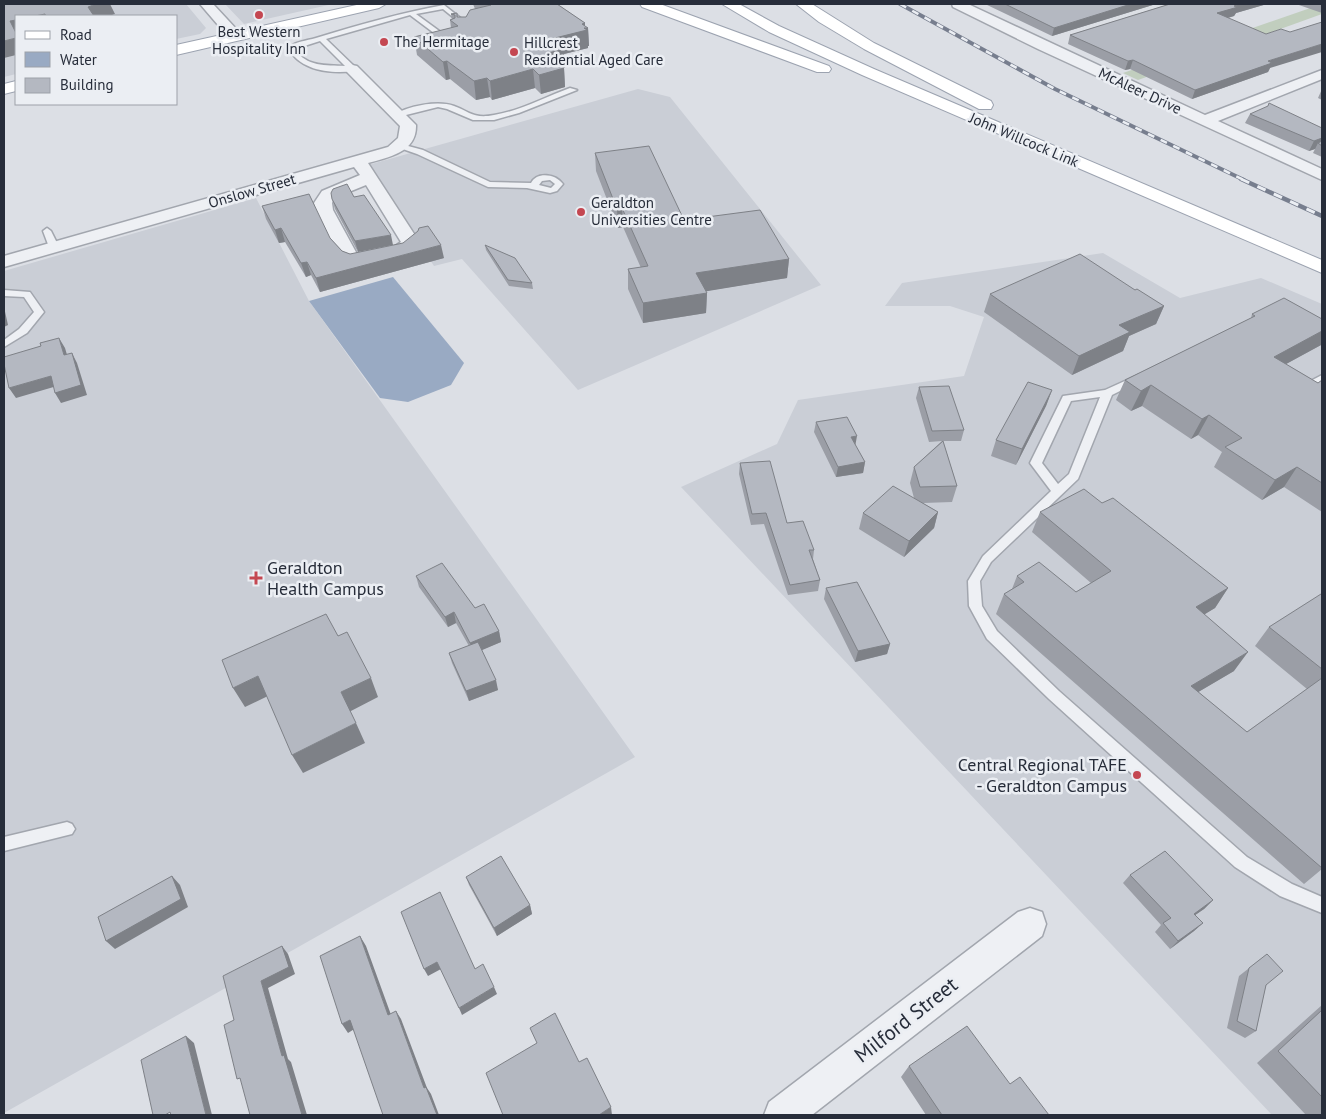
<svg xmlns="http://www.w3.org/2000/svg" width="1326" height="1119" font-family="'PT Sans',sans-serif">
  <rect width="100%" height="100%" fill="#dcdfe5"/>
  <!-- built -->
  <path fill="#caced6" d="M4,4H186L206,28L200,34L176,39V16H16V74L4,77Z
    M225,4H333L244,24Z
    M638,89L670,97L821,285L578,390L462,259L434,266L368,165Z
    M256,198L309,301L635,757L4,1113V271Z
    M1103,253L1180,298L1261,278L1322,304V1115H1272L681,487L777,444L798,400L964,376L984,317L950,306H885L902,283Z"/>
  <!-- green -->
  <path fill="#c1cebe" d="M1322,4V14L1138,80L1123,73Z"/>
  <!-- water -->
  <path fill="#99aac3" d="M393,277L464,363L451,385L408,402L380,398L309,301Z"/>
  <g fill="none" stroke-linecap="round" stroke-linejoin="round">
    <defs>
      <path id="lane" d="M444,5L468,24V26H464L443,9L416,14L442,33L453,34V36H438L410,15L326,39L355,67V71C330,74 301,71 288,48C296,41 306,41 316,38C358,25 400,13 444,5ZM320,41L345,66C326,65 306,67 295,49Z
        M570,88L577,90L519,113L494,120H473L447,109L438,107L398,117L394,115C407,106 438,100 454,106C470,112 474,119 494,115C520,111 545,97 570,88Z
        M397,143L423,150L490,182L531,183C537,171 556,174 563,184L557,191L550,193L527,188L488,187L417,154L397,147ZM550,180L555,184L551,188L539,185L542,181Z
        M47,228L51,231L59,247L57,249L49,247L43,231Z
        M4,290L30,292L44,312L27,333L4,347V340L19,329L34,312L24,297L4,296Z
        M1138,375L1142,376V380L1112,395L1078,479L991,562L980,581L982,606L997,631L1059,691L1247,857L1292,884L1322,897V913L1280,896L1235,867L1049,699L987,639L969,606L968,581L983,556L1051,491L1030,463L1063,396L1105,390ZM1100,397L1069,474L1058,484L1042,463L1071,401Z
        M1322,375V382L1307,391H1299V387Z
        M67,822L72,824L75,829L72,834L4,851V837Z"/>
      <path id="street" d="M200,4H213L240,33L242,36L240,39H230Z
        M952,4H968L1205,115L1322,70V79L1218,121L1322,169V180L1038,49L953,7Z
        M352,65L357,66L416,125C417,152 389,157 368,163L420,243L406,255L354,266C334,261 324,227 315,210L314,203L322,191L360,175L354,167L4,267V256L388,147L398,138L400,126L347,72L345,69L347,66ZM366,185L401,242L394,247L357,254L333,210L332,203L334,198Z
        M1030,908L1042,912L1046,924L1042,936L812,1115H764L769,1102L1018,912Z"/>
      <path id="primary" d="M361,4H386L379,8L176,55V45Z
        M640,4H660L829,66L831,69L829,72H817L642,7Z
        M722,4H739L779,26L874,69L1322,260V273L862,75L769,32Z
        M796,4H812L874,43L991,101L993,105L991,109H979L864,49L819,22Z
        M16,81V91L4,94V84Z"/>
    </defs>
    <!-- lane casing -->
    <use href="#lane" stroke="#a2a6ae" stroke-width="3"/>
    <!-- street casing -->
    <use href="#street" stroke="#a2a6ae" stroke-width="3"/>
    <!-- primary casing -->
    <use href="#primary" stroke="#9ca3b0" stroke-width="2"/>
    <!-- lane -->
    <use href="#lane" fill="#eef0f4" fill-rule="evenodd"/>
    <!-- street -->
    <use href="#street" fill="#eef0f4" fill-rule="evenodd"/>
    <!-- primary -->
    <use href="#primary" fill="#fff" fill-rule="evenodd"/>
    <defs>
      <path id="rail-far1" d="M900,4L1055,89L1244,180"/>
      <path id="rail" d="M1241,179L1322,216"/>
    </defs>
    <!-- rail-far1 casing -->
    <use href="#rail-far1" stroke="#777e8e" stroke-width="4"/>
    <!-- rail casing -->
    <use href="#rail" stroke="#777e8e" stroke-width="4.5"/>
    <!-- rail-far1 -->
    <use href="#rail-far1" stroke="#ebeef3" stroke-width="2.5" stroke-dasharray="7" stroke-linecap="butt"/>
    <!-- rail -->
    <use href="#rail" stroke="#ebeef3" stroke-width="3" stroke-dasharray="9" stroke-linecap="butt"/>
  </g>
  <!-- wall -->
  <path fill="#9b9ea6" d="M473,4H557L585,23V26L588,28L589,46H588V48L564,54L565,67L564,68L565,87L541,94L535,88L492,100L490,97L476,100L450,79L446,80L417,55L414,37L451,28L450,20H452L451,14L457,13L458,17H466L475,9Z
    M985,4H1156L1052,36Z
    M1170,4H1267L1236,13L1234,16L1228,18L1270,68L1268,72L1192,99L1130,69L1125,70L1068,44L1070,35Z
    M1296,4H1322V13Z
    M1322,89V100L1318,98Z
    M1250,114L1322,128V157L1313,153L1315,149L1309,151L1245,123Z
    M595,153L684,220L789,259L787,278L705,291L707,293L706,313L643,323L628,289V269L641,268L623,227L618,228L596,171Z
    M347,184L358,252L335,209L332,199Z
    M262,206L330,238L342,251L350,254L444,258L320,292L311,275L306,277L285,242L279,243L266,219Z
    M485,245L532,283L533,289L509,286L486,250Z
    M1135,290L1164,306L1156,324L1129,336L1123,351L1072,375L984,312L990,294Z
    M1252,314L1322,319V343L1321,345L1286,364L1318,383L1322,380V512L1284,487L1262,500L1214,467L1222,452L1198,435L1191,439L1142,406L1131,411L1116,400L1125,380L1251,318Z
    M919,387L964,430L961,441H943L957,486L952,502L923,503L938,512L934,528L904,557L859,529L863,513L914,498L910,483L914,467L942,441L929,442L916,398Z
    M1052,390L1046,406L1016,465L991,456L996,440Z
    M816,422L855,445L865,462L863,473L836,477L814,432Z
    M740,463L787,523L814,550L813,559L820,580L818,591L788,595L764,524L751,525L739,474Z
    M1102,503L1228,588L1215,608L1204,614L1234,671L1198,692L1247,732L1307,689L1255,646L1269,627L1322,595V869L1304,884L996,614L1004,594L1012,589L1017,576L1076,592L1091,583L1032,532L1040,512Z
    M416,576L475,608L499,631L501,642L481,650L498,690L469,701L452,663L449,653L469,646L456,623L448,627L419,587Z
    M826,588L890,644L887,654L855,662L824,599Z
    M1130,875L1213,900L1204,909L1195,915L1203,923L1194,931L1170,949L1155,932L1161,925L1123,883Z
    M466,877L530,905L532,914L497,936L469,885Z
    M1267,954L1266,985L1256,1031L1245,1038L1227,1028L1239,976Z
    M1322,1005V1115H1306L1257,1063Z
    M909,1066L1010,1084L1049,1115H926L901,1077Z"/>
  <!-- shaded-wall -->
  <path fill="#7e8187" d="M96,4H110L115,14L109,16H92L88,7Z
    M1131,4H1156L1052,36L1054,28Z
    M1240,4H1267L1236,13L1234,16L1213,22L1217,13L1234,6Z
    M45,14L46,16H35Z
    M16,20V35L10,21Z
    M585,23V28H588L589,46H588V48L564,54L565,67L547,72L545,54L551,39L582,24Z
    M16,38V55L4,58V41Z
    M1322,44V52L1270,68L1268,72L1192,99L1195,90L1268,61Z
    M1133,60L1130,69L1125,70L1128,61Z
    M447,61L450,79L446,80L443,62Z
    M564,68L565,87L541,94L539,75Z
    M533,69L535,88L492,100L490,81Z
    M487,78L490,97L476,100L474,81Z
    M1322,138V146L1318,143L1315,149L1309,151L1314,141Z
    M622,208L623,227L618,228L617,209Z
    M281,228L285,242L279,243L275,230Z
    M391,235L393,245L358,252L355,241Z
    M441,245L444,258L320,292L316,278Z
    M789,259L787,278L696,293V273Z
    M307,262L311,275L306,277L301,263Z
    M707,293L706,313L643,323V303Z
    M1164,306L1156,324L1129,336L1123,351L1072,375L1079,356L1119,325Z
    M4,307L8,325L4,327Z
    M1322,331V343L1321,345L1262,377L1274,357Z
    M59,338L65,348L70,365L64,355Z
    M72,353L77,363L87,395L61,403L55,393Z
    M51,376L57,386L16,398L9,388Z
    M1151,385L1142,406L1131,411L1141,391Z
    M1052,390L1046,406L1016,465L1022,449Z
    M1209,415L1198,435L1191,439L1202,419Z
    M857,436L855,447L851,437Z
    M865,462L863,473L836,477L838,467Z
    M1297,467L1284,487L1262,500L1275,480Z
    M938,512L934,528L904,557L909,541Z
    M1228,588L1215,608L1184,627L1196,607Z
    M454,612L456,623L448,627L445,617Z
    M499,631L501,642L473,654L470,643Z
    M890,644L887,654L855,662L858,651Z
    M1248,652L1234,671L1178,704L1191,686Z
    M258,676L268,696L245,707L233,688Z
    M371,678L378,697L349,712L341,692Z
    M496,680L498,690L469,701L466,691Z
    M356,723L365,743L303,773L292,755Z
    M172,876L180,885L188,907L115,949L106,941Z
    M1213,900L1204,909L1185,922L1194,914Z
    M530,905L532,914L497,936L494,928Z
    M1203,923L1194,931L1170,949L1178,941Z
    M360,936L366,946L394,1023L388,1015Z
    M282,946L288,954L295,974L268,988L288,1059L291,1062L307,1115H302L282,1056L261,981Z
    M437,962L441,969L428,976L424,969Z
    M494,987L497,994L462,1015L459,1008Z
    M396,1011L401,1019L427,1088L431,1094L439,1115H437L424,1088Z
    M350,1020L356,1028L348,1033L342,1024Z
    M186,1036L194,1043L212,1115H206Z
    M611,1107L612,1115H599Z"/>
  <!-- building -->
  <path fill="#b4b8c1" stroke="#7e8187" d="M4,4H96L88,7L94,16H46L45,14L35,16H16V20L10,21L16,33V38L4,41Z
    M489,4H557L585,23L582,24L588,28H584L587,30L551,39L563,49L545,54L564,68L539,75L533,69L490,81L487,78L474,81L447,61L443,62L414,37L458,26L450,20L455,18V15L451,14L457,13V17H466L470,10L491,5Z
    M1005,4H1131L1054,28Z
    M1170,4H1240L1234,6L1238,7L1217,13L1266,34L1281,29L1290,32L1322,22V44L1268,61L1272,63L1195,90L1133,60L1128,61L1070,35Z
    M1269,103L1322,128V138L1314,141L1250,114L1268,106Z
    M1322,141V146L1318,143Z
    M649,146L684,220L760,210L789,259L696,273L707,293L643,303L628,269L648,266L622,208L617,209L595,153Z
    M347,184L354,197L364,195L391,235L355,241L332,199L331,193L333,189Z
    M309,194L330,238L342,251L350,254L403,243L418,231L419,228L428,226L441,245L316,278L307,262L301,263L281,228L275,230L262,206Z
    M485,245L515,258L532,283L508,280Z
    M1080,254L1135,290L1137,289L1164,306L1119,325L1130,332L1079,356L990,294Z
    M1284,298L1322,319V331L1274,357L1318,383L1322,380V483L1297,467L1275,480L1225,447L1242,438L1209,415L1202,419L1151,385L1141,391L1125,380L1255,316L1252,314Z
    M59,338L64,355L72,353L81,385L55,393L51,376L9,388L4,364V357L41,346L40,343Z
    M1028,382L1052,390L1022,449L996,440Z
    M949,386L964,430L932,431L919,387Z
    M847,417L857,436L851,437L865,462L838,467L816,422Z
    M943,441L957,486L920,487L914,467Z
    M770,461L787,523L803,521L814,550H809L820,580L790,585L766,513L752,514L740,463Z
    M893,486L938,512L909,541L863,513Z
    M1084,489L1102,503L1113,498L1228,588L1196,607L1248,652L1191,686L1247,732L1322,678V868L1004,594L1024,582L1017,576L1039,562L1076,592L1111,571L1040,512Z
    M442,563L475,608L484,604L499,631L470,643L454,612L445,617L416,576Z
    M857,582L890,644L858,651L826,588Z
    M1321,594L1322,595V669L1269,627Z
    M326,614L338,636L347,632L371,678L341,692L356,723L292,755L258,676L233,688L222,660Z
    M478,642L496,680L466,691L449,653Z
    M1165,851L1213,900L1194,914L1203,923L1178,941L1163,923L1171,918L1130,875Z
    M501,856L530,905L494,928L466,877Z
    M172,876L181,899L106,941L98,917Z
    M440,892L475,969L483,964L494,987L459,1008L437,962L424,969L401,912Z
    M360,936L388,1015L396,1011L424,1088L426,1087L437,1115H383L350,1020L342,1024L320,956Z
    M282,946L289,967L261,981L282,1056L284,1055L302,1115H250L240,1078L237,1079L224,1025L234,1020L223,976Z
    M1267,954L1283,971L1266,985L1256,1031L1237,1021L1249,968Z
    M1322,1010V1097L1278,1051Z
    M555,1013L579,1062L587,1058L611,1107L599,1115H503L486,1073L537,1043L530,1028Z
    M967,1026L1010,1084L1020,1077L1049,1115H942L909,1066Z
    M186,1036L206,1115H171L170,1112L165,1115H153L141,1060Z"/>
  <!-- markers -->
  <g fill="#c44751" stroke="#ebeef3" stroke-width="2">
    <circle cx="259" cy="15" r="5"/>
    <circle cx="384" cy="42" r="5"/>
    <circle cx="514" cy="52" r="5"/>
    <circle cx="581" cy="212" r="5"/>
    <path d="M253.5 570.5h5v5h5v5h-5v5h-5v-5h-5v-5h5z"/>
    <circle cx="1137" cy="775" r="5"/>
  </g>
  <g text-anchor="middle" stroke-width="5" stroke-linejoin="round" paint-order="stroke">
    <!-- far-poi labels -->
    <g font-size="15" fill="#272d3a" stroke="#ebeef3" text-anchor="start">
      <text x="259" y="37" text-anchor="middle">Best Western<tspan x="259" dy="17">Hospitality Inn</tspan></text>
      <text x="394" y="47">The Hermitage</text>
      <text x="524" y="48">Hillcrest<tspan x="524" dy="17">Residential Aged Care</tspan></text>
      <text x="591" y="208">Geraldton<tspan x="591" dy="17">Universities Centre</tspan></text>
    </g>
    <!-- far-street labels -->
    <g font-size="15" fill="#272d3a" stroke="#ebeef3">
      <text transform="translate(1140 91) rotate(25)" y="5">McAleer Drive</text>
      <text transform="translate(1024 140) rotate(23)" y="5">John Willcock Link</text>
      <text transform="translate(252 191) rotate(-16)" y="5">Onslow Street</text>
    </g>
    <!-- poi labels -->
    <g font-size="18" fill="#272d3a" stroke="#ebeef3" text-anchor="start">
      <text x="267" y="574">Geraldton<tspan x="267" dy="21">Health Campus</tspan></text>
      <text x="1127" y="771" text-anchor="end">Central Regional TAFE<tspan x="1127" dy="21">- Geraldton Campus</tspan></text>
    </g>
    <!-- near-street labels -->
    <g font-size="21" fill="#272d3a" stroke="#ebeef3">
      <text transform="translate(906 1020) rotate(-38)" y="7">Milford Street</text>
    </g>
  </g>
  <!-- border -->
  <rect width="1326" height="1119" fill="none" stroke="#272d3a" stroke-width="10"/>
  <!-- legend -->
  <rect x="15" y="15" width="162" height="90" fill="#ebeef3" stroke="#9da1a9"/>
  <rect x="25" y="31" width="25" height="8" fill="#ffffff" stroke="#9da1a9"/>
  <text x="60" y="40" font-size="15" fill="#272d3a">Road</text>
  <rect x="25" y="52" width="25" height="15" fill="#99aac3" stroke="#9da1a9"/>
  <text x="60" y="65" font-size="15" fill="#272d3a">Water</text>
  <rect x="25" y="78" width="25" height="15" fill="#b4b8c1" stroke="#9da1a9"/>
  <text x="60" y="90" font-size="15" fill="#272d3a">Building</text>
</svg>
